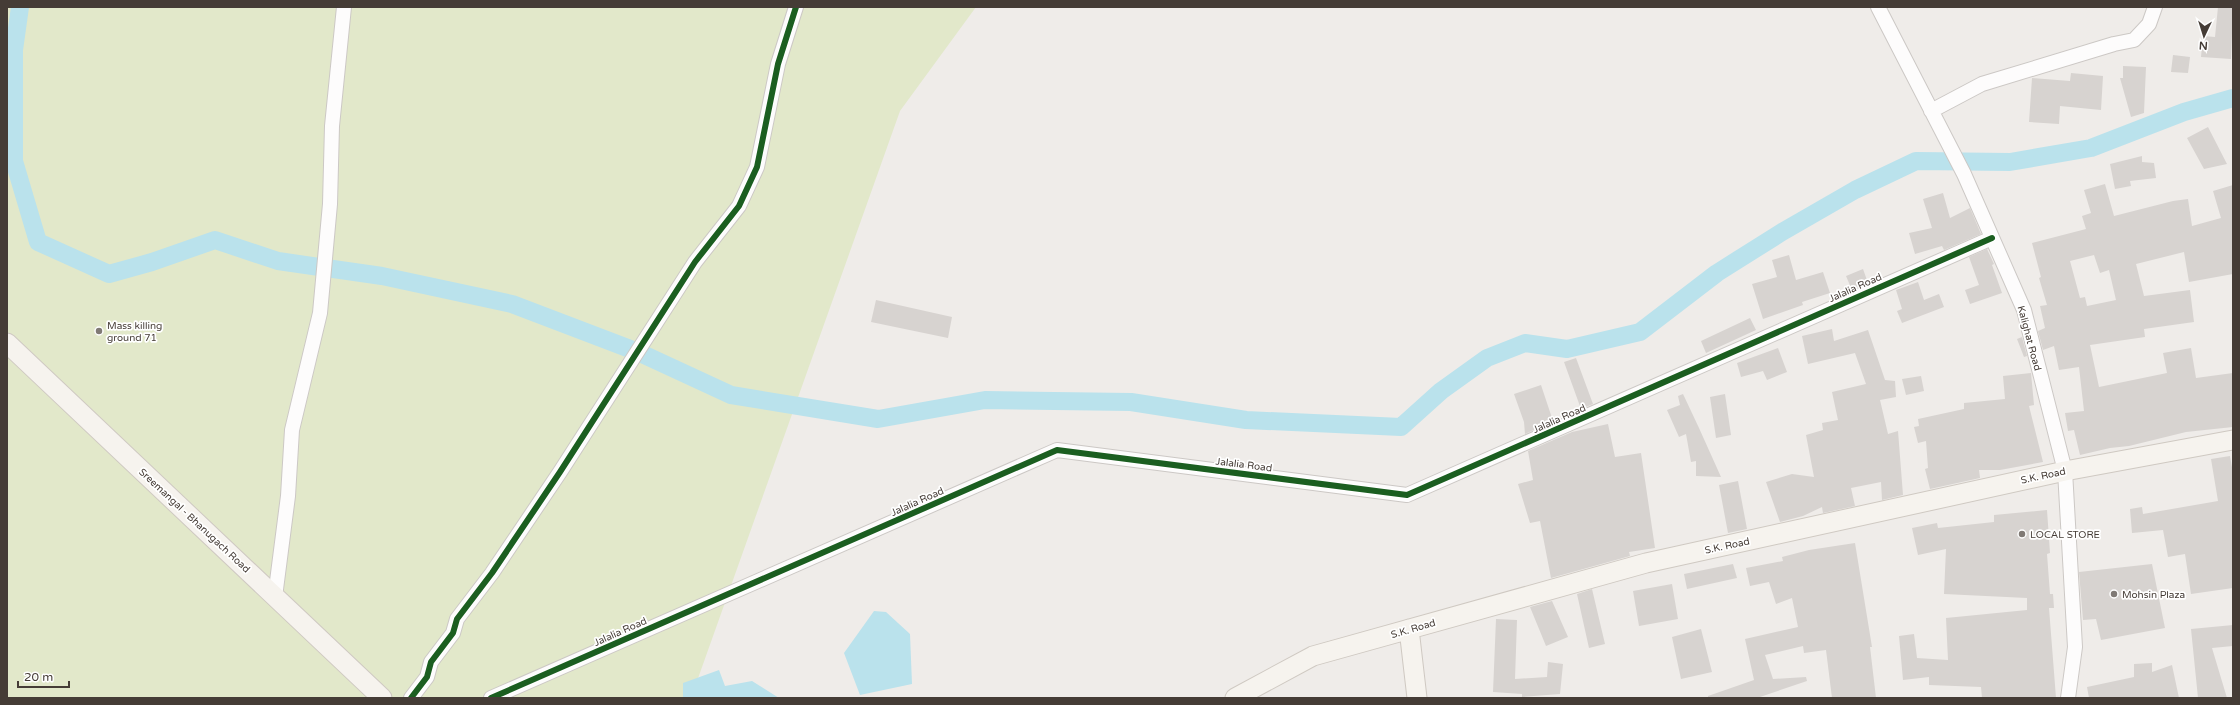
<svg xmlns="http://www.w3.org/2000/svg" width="2240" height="705" font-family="'Varela Round',sans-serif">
  <rect width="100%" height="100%" fill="#efece9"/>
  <!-- green -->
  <path fill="#e2e8ca" d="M7,7H976L900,111L691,698H7Z"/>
  <!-- water -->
  <path fill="#bae2ec" d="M874,611L886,612L910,634L912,684L860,695L844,653Z
    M719,670L725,686L752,681L779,698H683V683Z"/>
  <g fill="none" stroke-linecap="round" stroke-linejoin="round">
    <!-- canal -->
    <path stroke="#bae2ec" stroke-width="18" d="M20,7L14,50V161L38,242L109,274L152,262L215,240L278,261L382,276L512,304L638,352L731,395L878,419L985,400L1131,402L1246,420L1401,427L1441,391L1487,358L1525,343L1567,349L1640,332L1717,273L1782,232L1855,190L1916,161L2010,162L2091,148L2184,112L2233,98"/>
  </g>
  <!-- building -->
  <path fill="#d7d3d0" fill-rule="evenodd" d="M2218,7H2233L2231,59L2201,57L2203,36L2215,37Z
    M2173,55L2190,57L2188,73L2171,72Z
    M2123,66L2146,67L2144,113L2131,117L2120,78H2123Z
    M2071,73L2103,76L2101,110L2060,106L2059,124L2029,122L2032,78L2070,81Z
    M2208,127L2227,164L2204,169L2187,138Z
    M2142,156V162L2154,163L2156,178L2130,181L2131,186L2115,189L2110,164Z
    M2105,184L2114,216L2173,201L2188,199L2192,226L2221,218L2213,191L2233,185V274L2189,282L2184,252L2136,264L2144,296L2190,290L2194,322L2144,329L2145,337L2090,345L2099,387L2167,373L2163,353L2191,348L2196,378L2233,373V427L2186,432L2129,446L2110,448L2080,455L2074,430L2068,431L2065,413L2084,411L2079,367L2059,370L2054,346L2043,350L2038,331L2045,328L2040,306L2047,305L2039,278L2041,277L2032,243L2086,229L2082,216L2091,213L2084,190ZM2094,255L2100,273L2109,270L2116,300L2087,306L2085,297L2080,298L2070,261Z
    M1943,193L1950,218L1970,208L1981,234L1944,250L1942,246L1915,254L1909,233L1932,228L1923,199Z
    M1987,249L1994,264L1992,265L2002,293L1970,304L1965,290L1979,285L1969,257Z
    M1789,255L1796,280L1823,272L1830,293L1802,302L1803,305L1763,319L1752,284L1777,277L1772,260Z
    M1863,269L1868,283L1852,290L1846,276Z
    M1918,282L1924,300L1939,294L1944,307L1902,323L1897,311L1902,309L1896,290Z
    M876,300L952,317L948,338L871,322Z
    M1750,318L1756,330L1706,353L1701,341Z
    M1832,329L1834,341L1868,330L1885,380L1895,381L1896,397L1880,400L1888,434L1898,431L1903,495L1882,500L1881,482L1851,488L1855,506L1823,513L1822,507L1803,516L1780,522L1766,482L1792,474L1814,477L1806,435L1823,430L1822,423L1838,420L1832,392L1866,384L1855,353L1808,364L1802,336Z
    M2022,337L2027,356L2024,357L2017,339Z
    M1778,348L1787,372L1767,380L1763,371L1741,377L1737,363Z
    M1576,358L1593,404L1581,409L1564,362Z
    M2031,373L2034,405L2029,406L2043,462L2000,470H1979L1980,478L1930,489L1925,469L1928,468L1926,441L1918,443L1914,427L1919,426L1918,419L1964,409V403L2005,399L2003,376Z
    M1921,376L1924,391L1906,395L1902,379Z
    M1541,385L1553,421L1525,434L1524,422L1514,394Z
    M1683,394L1699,428L1721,477L1696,476V461L1691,462L1686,434L1679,437L1667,410L1680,405L1678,396Z
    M1725,394L1731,435L1716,438L1710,397Z
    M1608,424L1615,457L1641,453L1655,548L1629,552L1630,556L1551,578L1540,521L1530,523L1518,484L1533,480L1528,451L1572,432Z
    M2230,456L2233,473V588L2191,594L2185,554L2168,557L2163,530L2132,533L2130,509L2142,507L2143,514L2218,501L2211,459Z
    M1738,481L1747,529L1728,533L1719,485Z
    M2047,510L2050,553L2047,554L2050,594H2053L2054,608H2049L2056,698H1982L1981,687L1929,685V677L1903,680L1899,636L1914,634L1917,658L1948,660L1946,618L2027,610V598L1944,594L1946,549L1918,555L1912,528L1937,523L1938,528L1994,522V515Z
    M1855,543L1872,647H1870L1876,698H1832L1826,650L1804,653L1803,646L1765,655L1773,679L1806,677L1807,681L1757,698H1708V696L1754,680L1745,639L1798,627L1792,598L1776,604L1769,582L1750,586L1746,568L1783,561L1782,557L1809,550Z
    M1733,564L1737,578L1687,589L1684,574Z
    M2152,564L2165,628L2101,640L2096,619L2083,620L2079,572Z
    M1672,584L1678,619L1639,626L1633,591Z
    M1592,589L1605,644L1589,648L1577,594Z
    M1552,601L1568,637L1546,646L1530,607Z
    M1496,619L1517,620L1515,679L1547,677L1548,662L1563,664L1560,694L1522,697V694L1493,692Z
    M2233,625V646L2212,648L2227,698H2198L2191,629Z
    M1701,629L1712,672L1681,679L1672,637Z
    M2152,663V672L2172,665L2179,698H2089L2087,687L2134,677V664Z"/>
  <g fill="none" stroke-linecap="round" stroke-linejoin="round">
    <defs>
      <path id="minor" d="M1878,7L1964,174L2024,310L2065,471L2075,647L2068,698
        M1931,111L1982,84L2114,44L2134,40L2149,24L2155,7
        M275,597L288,496L292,430L320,313L330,204L332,126L344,7
        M411,698L427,677L431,662L453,633L457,619L492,573L560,472L695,262L739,206L757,167L778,64L796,7
        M491,698L1057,450L1407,495L1992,238"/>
      <path id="secondary" d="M7,343L382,698
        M1409,629L1417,698
        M1235,698L1313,656L1646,563L2065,471L2233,440"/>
    </defs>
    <!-- minor casing -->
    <use href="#minor" stroke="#ccc8c5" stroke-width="16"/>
    <!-- secondary casing -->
    <use href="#secondary" stroke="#cfc9c2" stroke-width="21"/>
    <!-- minor -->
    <use href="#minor" stroke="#fdfcfc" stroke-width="14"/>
    <!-- secondary -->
    <use href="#secondary" stroke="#f6f3ee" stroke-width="19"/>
    <defs>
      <path id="cycleway" d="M411,698L427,677L431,662L453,633L457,619L492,573L560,472L695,262L739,206L757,167L778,64L796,7
        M491,698L1057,450L1407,495L1992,238"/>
    </defs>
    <!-- cycleway casing -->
    <use href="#cycleway" stroke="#fff" stroke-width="8"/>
    <!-- cycleway -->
    <use href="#cycleway" stroke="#1b5e20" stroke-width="6"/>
  </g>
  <!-- markers -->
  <g fill="#807a75" stroke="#fff" stroke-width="1.5">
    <circle cx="99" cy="331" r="4"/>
    <circle cx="2022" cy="534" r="4"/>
    <circle cx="2114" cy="594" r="4"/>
  </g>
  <g text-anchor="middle" stroke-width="3.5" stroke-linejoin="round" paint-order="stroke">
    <!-- street labels -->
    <g font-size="10" fill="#453c36" stroke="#fff">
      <text transform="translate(1855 287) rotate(-24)" y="4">Jalalia Road</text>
      <text transform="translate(2030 338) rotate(75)" y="4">Kalighat Road</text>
      <text transform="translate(1559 418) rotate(-24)" y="4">Jalalia Road</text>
      <text transform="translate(1244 464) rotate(7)" y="4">Jalalia Road</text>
      <text transform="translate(2043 475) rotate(-12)" y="4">S.K. Road</text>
      <text transform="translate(917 501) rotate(-24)" y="4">Jalalia Road</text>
      <text transform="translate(195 520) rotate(43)" y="4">Sreemangal - Bhanugach Road</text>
      <text transform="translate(1727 545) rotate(-12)" y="4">S.K. Road</text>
      <text transform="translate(1413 628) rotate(-16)" y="4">S.K. Road</text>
      <text transform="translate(620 631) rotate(-24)" y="4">Jalalia Road</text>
    </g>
    <!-- poi labels -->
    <g font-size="10" fill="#453c36" stroke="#fff" text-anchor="start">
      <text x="107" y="329">Mass killing<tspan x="107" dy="12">ground 71</tspan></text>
      <text x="2030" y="538">LOCAL STORE</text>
      <text x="2122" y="598">Mohsin Plaza</text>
    </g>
  </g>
  <!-- border -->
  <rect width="2240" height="705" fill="none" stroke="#453c36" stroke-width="16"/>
  <!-- north arrow -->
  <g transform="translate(2204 36) rotate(184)" stroke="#ffffff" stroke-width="3" paint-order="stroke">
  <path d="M0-3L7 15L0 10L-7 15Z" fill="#453c36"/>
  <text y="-6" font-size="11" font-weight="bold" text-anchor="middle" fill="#453c36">N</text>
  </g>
  <!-- scale -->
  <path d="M18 681v6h51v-6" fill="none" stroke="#453c36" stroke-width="2"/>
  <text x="24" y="681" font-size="12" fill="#453c36" stroke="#ffffff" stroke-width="3" paint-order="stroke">20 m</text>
</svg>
